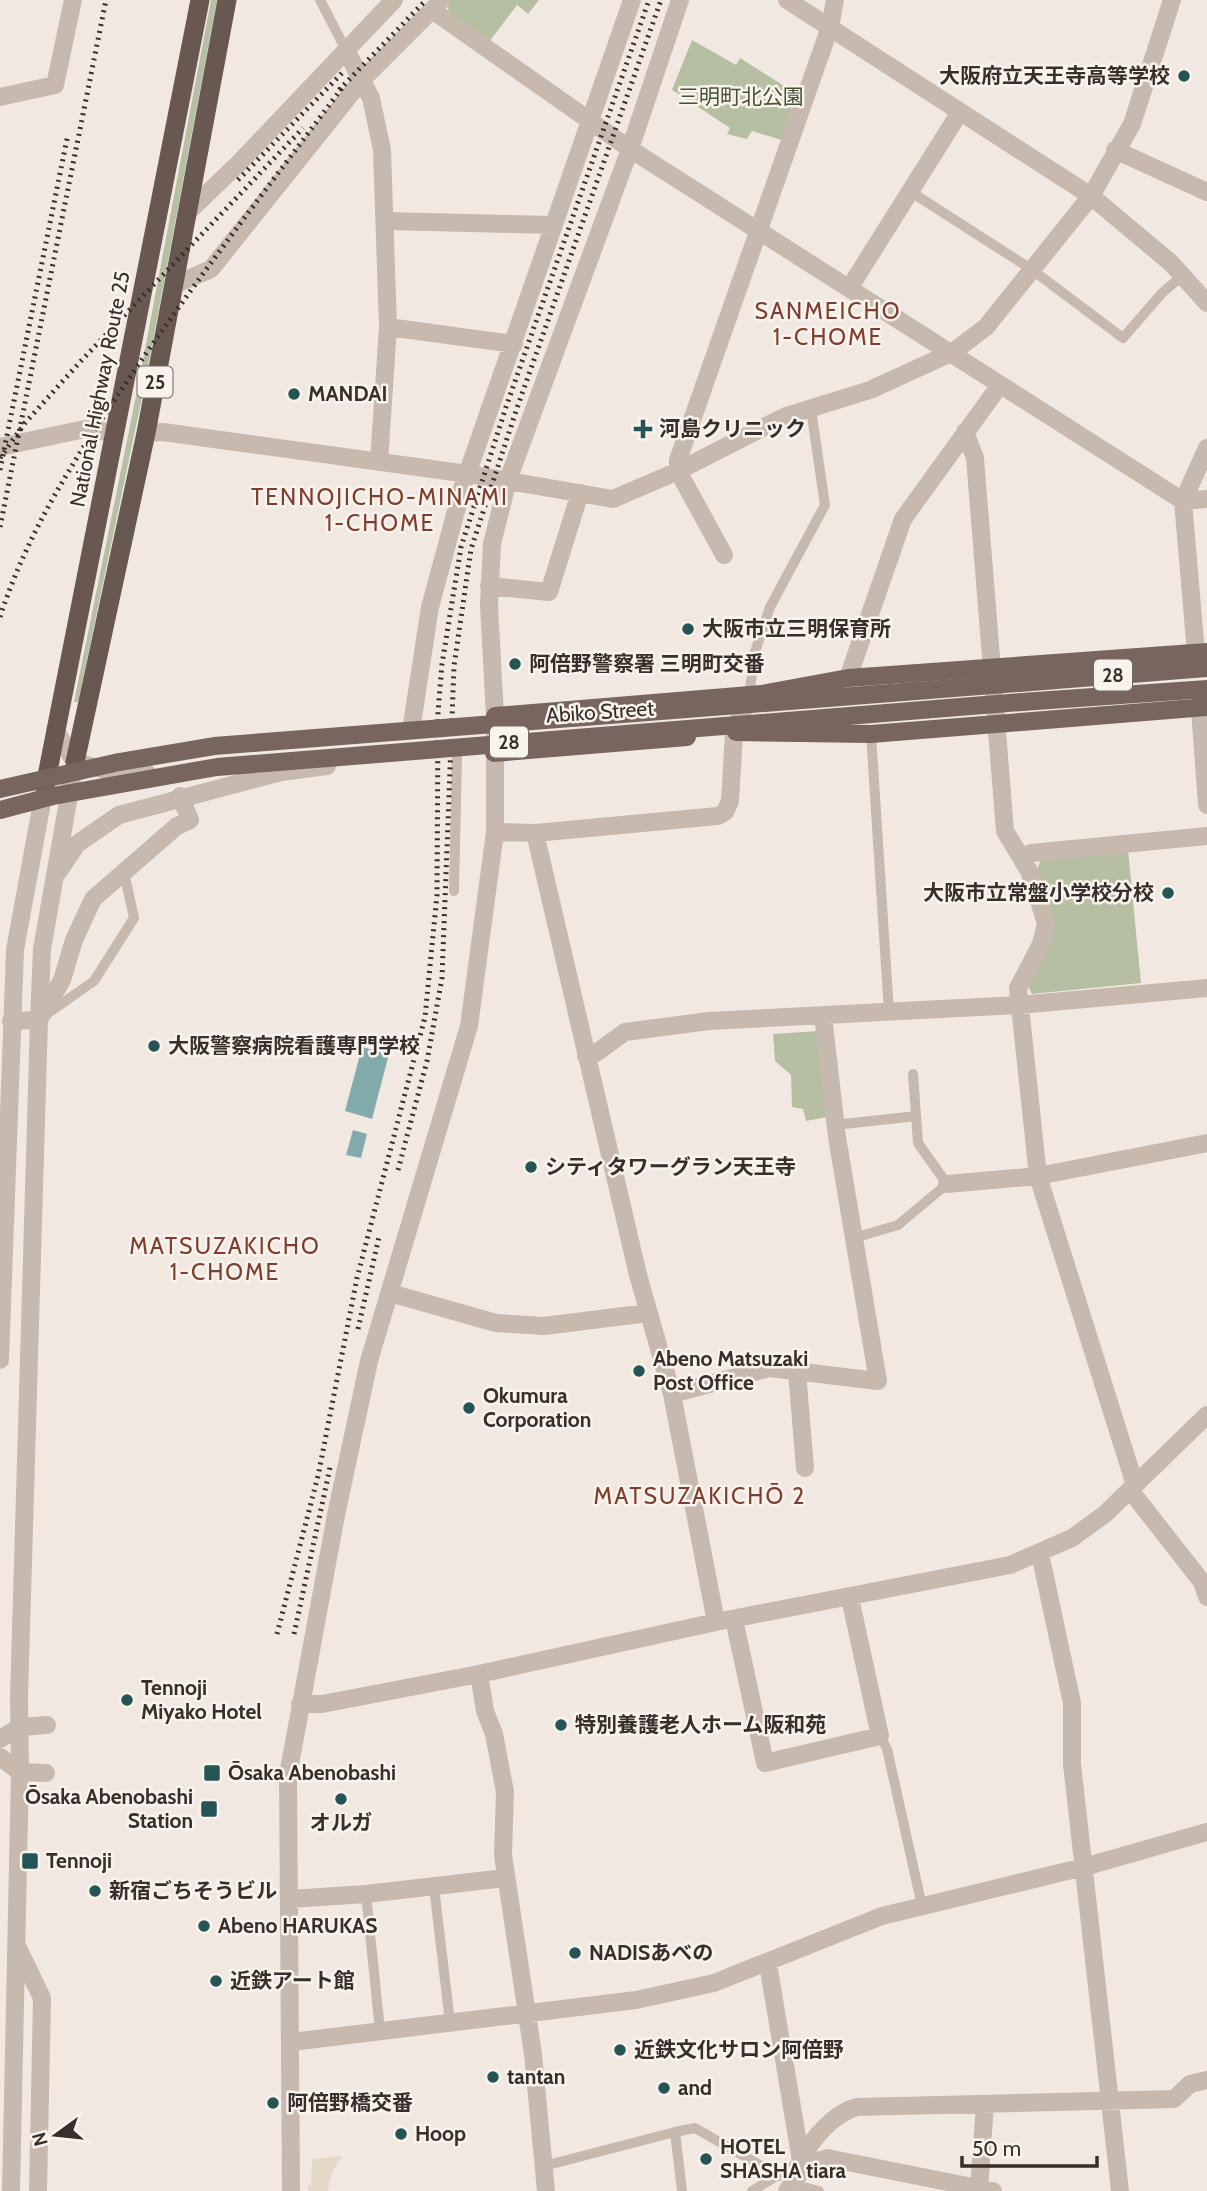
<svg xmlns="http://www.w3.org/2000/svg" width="1207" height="2191" font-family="Cabin,'Noto Sans JP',sans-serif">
  <rect width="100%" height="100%" fill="#f1e9e1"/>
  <!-- green -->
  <path fill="#b6bfa2" d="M211,0H217L144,388L78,702H74L138,386Z
    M449,0H539L528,14L517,5L489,42L448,12Z
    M692,40L736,65L740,58L797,94L781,140L752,131L747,139L727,134L730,128L672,90Z
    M1128,850L1141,983L1032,994L1026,983C1061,939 1058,920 1037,870L1041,859Z
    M818,1031L827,1117L806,1121L803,1109L792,1107L791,1075L775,1061L773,1034Z"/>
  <!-- plaza -->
  <path fill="#e7d9ca" d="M343,2156L332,2172L328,2191H308V2185H311L312,2159Z"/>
  <!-- water -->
  <path fill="#82abab" d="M362,1047L389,1054L372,1119L345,1111Z
    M353,1130L367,1134L361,1158L346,1155Z"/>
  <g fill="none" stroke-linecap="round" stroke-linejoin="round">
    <!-- service -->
    <path stroke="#c8b9ae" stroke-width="10" d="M320,0L346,50
      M911,192L1031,269L1123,338L1162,293L1182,276
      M749,696L755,652L770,607L825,505L811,409
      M871,734L889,1012
      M454,891L457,756
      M44,1016L94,981L134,918L124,872
      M835,1125L916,1116
      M854,1238L898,1225L947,1184L918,1143L913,1074
      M880,1736L887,1749L922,1906
      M434,1887L450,2022
      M366,1894L380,2031
      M675,2132L695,2128L779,2176
      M544,2166L675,2132L682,2191
      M792,2184L819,2191
      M752,2191L801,2161"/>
    <!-- minor -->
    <path stroke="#c8b9ae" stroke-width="18" d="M442,0L432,10L630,149L1183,501L1207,499
      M346,50L371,98L382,150L388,327L379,462
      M0,97L55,85L73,0
      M1115,150L1207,192
      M188,212L240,162L394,0
      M387,221L554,225
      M174,285L211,269L362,80L432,10
      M850,287L960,112
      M388,327L514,344
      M965,432L975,458L1005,831L1029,871L1046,923L1041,944L1018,988L1038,1176L1135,1485
      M146,433L163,432L468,474L613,499L678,471L786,416L870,390L953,352L986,327L1091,196L1132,124L1172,0
      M0,447L85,429L115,433
      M724,555L678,471V460L830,27L835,0
      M489,586L549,592L580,493
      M1196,653L1183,501L1207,448
      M848,678L903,519L1000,385
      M1200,709L1207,805
      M412,724L430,607L462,489L632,0
      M495,832L535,833L718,816L725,812L730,801L734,733L749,696
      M535,833L638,1275L672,1394L716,1622
      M1021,858L1031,853L1207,836
      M11,1021L39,1020L62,980L74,940L93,899L177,826L190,820L180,796
      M586,1056L596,1053L625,1032L709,1021L1019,1005L1207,988
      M947,1184L1038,1176L1207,1143
      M390,1293L496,1323L544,1326L648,1313
      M797,1372L805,1468
      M672,1394L769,1368L878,1381L837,1137L823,1016
      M1130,1490L1202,1582L1207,1597
      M1040,1554L1072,1703V1764L1120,2191
      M734,1619L765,1763L880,1736L850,1598
      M479,1674L485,1711L494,1734L505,1792L503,1855L533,2054L546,2191
      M300,1704H322L479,1674L716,1622L1010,1565L1072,1538L1105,1514L1207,1415
      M0,1739L20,1727L47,1725
      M0,1757L20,1772L46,1773
      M290,1899L366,1894L505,1878
      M768,1964L801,2161
      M292,2042L636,2000L714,1983L882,1916L1084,1867L1207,1832
      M801,2161C811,2139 834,2113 857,2107L1174,2099L1190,2084L1207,2080
      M979,2189L985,2104
      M291,2191L288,1775L336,1515L369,1361L469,1026L495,832V716L489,605L492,544L508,480L630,149L680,0
      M787,2191L799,2174L801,2161L811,2163L827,2158L993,2191"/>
    <!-- tertiary -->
    <path stroke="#c8b9ae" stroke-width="18" d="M787,0L1091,196L1171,263L1207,303
      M55,730L75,762L125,775L148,774
      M59,871L77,844L119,815L281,772L327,766
      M0,1360L15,950L45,786
      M18,1948L42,1998L38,2191
      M11,2191L20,1772L19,1697L39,1020L42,949L75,762"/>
    <!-- primary -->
    <path stroke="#78665e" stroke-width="18" d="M1019,683L1207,668
      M1022,702L1207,689
      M495,716L762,694L848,678L1207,652
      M736,732L871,734L1207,707
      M494,753L687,737"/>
    <!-- trunk -->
    <path stroke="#685850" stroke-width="19" d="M75,762L146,433L227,0
      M45,786L200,0"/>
    <!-- rail -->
    <path stroke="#372f2b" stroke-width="5" stroke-dasharray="2 5" stroke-linecap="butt" d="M339,90L426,0
      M238,180L345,70
      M0,458L25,423L80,362L303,128
      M0,470L68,134
      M0,527L106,0
      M0,617C28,530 77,455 128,380C197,278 272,182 345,84
      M398,1170L427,1061L442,978L454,666L471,549L516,411L661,0
      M358,1329L379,1237
      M277,1634L318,1476L357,1278L425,1017L437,895L438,712L442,664L461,547L506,407L649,0
      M294,1634L331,1463"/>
    <!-- primary-bridge -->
    <path stroke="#78665e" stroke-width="18" d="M0,789L119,762L214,746L1019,683
      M0,810L53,796L217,767L1022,702"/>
  </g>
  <!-- markers -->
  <g fill="#255455" stroke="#f9f3ed" stroke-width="2.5">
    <circle cx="1184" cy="76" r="7"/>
    <circle cx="294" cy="394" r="7"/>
    <path d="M639.5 418.5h7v7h7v7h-7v7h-7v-7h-7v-7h7z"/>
    <circle cx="688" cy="629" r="7"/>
    <circle cx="515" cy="664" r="7"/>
    <circle cx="1168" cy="893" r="7"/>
    <circle cx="154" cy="1046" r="7"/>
    <circle cx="531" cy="1167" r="7"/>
    <circle cx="639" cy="1371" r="7"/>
    <circle cx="469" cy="1408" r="7"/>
    <circle cx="127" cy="1700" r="7"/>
    <circle cx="561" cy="1725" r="7"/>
    <rect x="203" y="1764" width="18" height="18" rx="3.5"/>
    <circle cx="341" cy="1799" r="7"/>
    <rect x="200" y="1800" width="18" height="18" rx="3.5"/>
    <rect x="21" y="1852" width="18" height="18" rx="3.5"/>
    <circle cx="95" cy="1891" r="7"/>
    <circle cx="204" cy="1926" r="7"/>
    <circle cx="575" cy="1953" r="7"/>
    <circle cx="216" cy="1981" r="7"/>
    <circle cx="620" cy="2050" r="7"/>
    <circle cx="493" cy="2077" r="7"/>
    <circle cx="664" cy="2088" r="7"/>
    <circle cx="273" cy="2103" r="7"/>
    <circle cx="401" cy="2134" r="7"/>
    <circle cx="706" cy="2159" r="7"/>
  </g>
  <g text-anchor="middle" stroke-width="5" stroke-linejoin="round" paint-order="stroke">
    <!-- shield labels -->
    <g fill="#f9f3ed" stroke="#716a65" stroke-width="2">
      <rect x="137.5" y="366.5" width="35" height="31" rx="5"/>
      <rect x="1094" y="659.5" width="38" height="31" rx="5"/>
      <rect x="490" y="726.5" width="38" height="31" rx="5"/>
    </g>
    <g font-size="19" font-weight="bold" fill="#372f2b">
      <text x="155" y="389">25</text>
      <text x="1113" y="682">28</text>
      <text x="509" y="749">28</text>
    </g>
    <!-- poi labels -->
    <g font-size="21" font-weight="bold" fill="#372f2b" stroke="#f9f3ed" text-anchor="start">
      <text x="1170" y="83" text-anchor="end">大阪府立天王寺高等学校</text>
      <text x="308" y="401">MANDAI</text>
      <text x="659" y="436">河島クリニック</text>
      <text x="702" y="636">大阪市立三明保育所</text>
      <text x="529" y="671">阿倍野警察署 三明町交番</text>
      <text x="1154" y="900" text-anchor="end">大阪市立常盤小学校分校</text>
      <text x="168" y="1053">大阪警察病院看護専門学校</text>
      <text x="545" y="1174">シティタワーグラン天王寺</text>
      <text x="653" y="1366">Abeno Matsuzaki<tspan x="653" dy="24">Post Office</tspan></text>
      <text x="483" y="1403">Okumura<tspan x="483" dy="24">Corporation</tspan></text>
      <text x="141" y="1695">Tennoji<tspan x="141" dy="24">Miyako Hotel</tspan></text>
      <text x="575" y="1732">特別養護老人ホーム阪和苑</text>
      <text x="228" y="1780">Ōsaka Abenobashi</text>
      <text x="193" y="1804" text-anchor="end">Ōsaka Abenobashi<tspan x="193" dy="24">Station</tspan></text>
      <text x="341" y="1830" text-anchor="middle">オルガ</text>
      <text x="46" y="1868">Tennoji</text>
      <text x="109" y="1898">新宿ごちそうビル</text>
      <text x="218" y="1933">Abeno HARUKAS</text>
      <text x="589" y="1960">NADISあべの</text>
      <text x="230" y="1988">近鉄アート館</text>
      <text x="634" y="2057">近鉄文化サロン阿倍野</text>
      <text x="507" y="2084">tantan</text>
      <text x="678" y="2095">and</text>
      <text x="287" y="2110">阿倍野橋交番</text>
      <text x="415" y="2141">Hoop</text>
      <text x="720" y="2154">HOTEL<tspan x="720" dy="24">SHASHA tiara</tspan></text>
    </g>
    <!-- park labels -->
    <g font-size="21" fill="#485331" stroke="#f9f3ed">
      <text x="741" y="104">三明町北公園</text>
    </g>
    <!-- street labels -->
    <g font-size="21" fill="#372f2b" stroke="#f9f3ed">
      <text transform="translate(100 389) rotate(-79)" y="7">National Highway Route 25</text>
      <text transform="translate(600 712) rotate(-4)" y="7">Abiko Street</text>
    </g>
    <!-- neighbourhood labels -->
    <g font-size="23" letter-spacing="2" fill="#7e3d2d" stroke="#f9f3ed">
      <text x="828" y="319">SANMEICHO<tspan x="828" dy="26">1-CHOME</tspan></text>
      <text x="380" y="505">TENNOJICHO-MINAMI<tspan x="380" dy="26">1-CHOME</tspan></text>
      <text x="225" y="1254">MATSUZAKICHO<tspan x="225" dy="26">1-CHOME</tspan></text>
      <text x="700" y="1504">MATSUZAKICHŌ 2</text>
    </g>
  </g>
  <!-- north arrow -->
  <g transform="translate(56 2135) rotate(255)" stroke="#f9f3ed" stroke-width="5" paint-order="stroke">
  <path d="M0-5L12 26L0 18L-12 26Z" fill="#372f2b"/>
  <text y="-10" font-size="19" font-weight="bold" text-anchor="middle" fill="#372f2b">N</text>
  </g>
  <!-- scale -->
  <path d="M962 2156v10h135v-10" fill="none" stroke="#372f2b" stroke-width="3.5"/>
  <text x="972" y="2156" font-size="21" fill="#372f2b" stroke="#f9f3ed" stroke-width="5" paint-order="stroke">50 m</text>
</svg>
